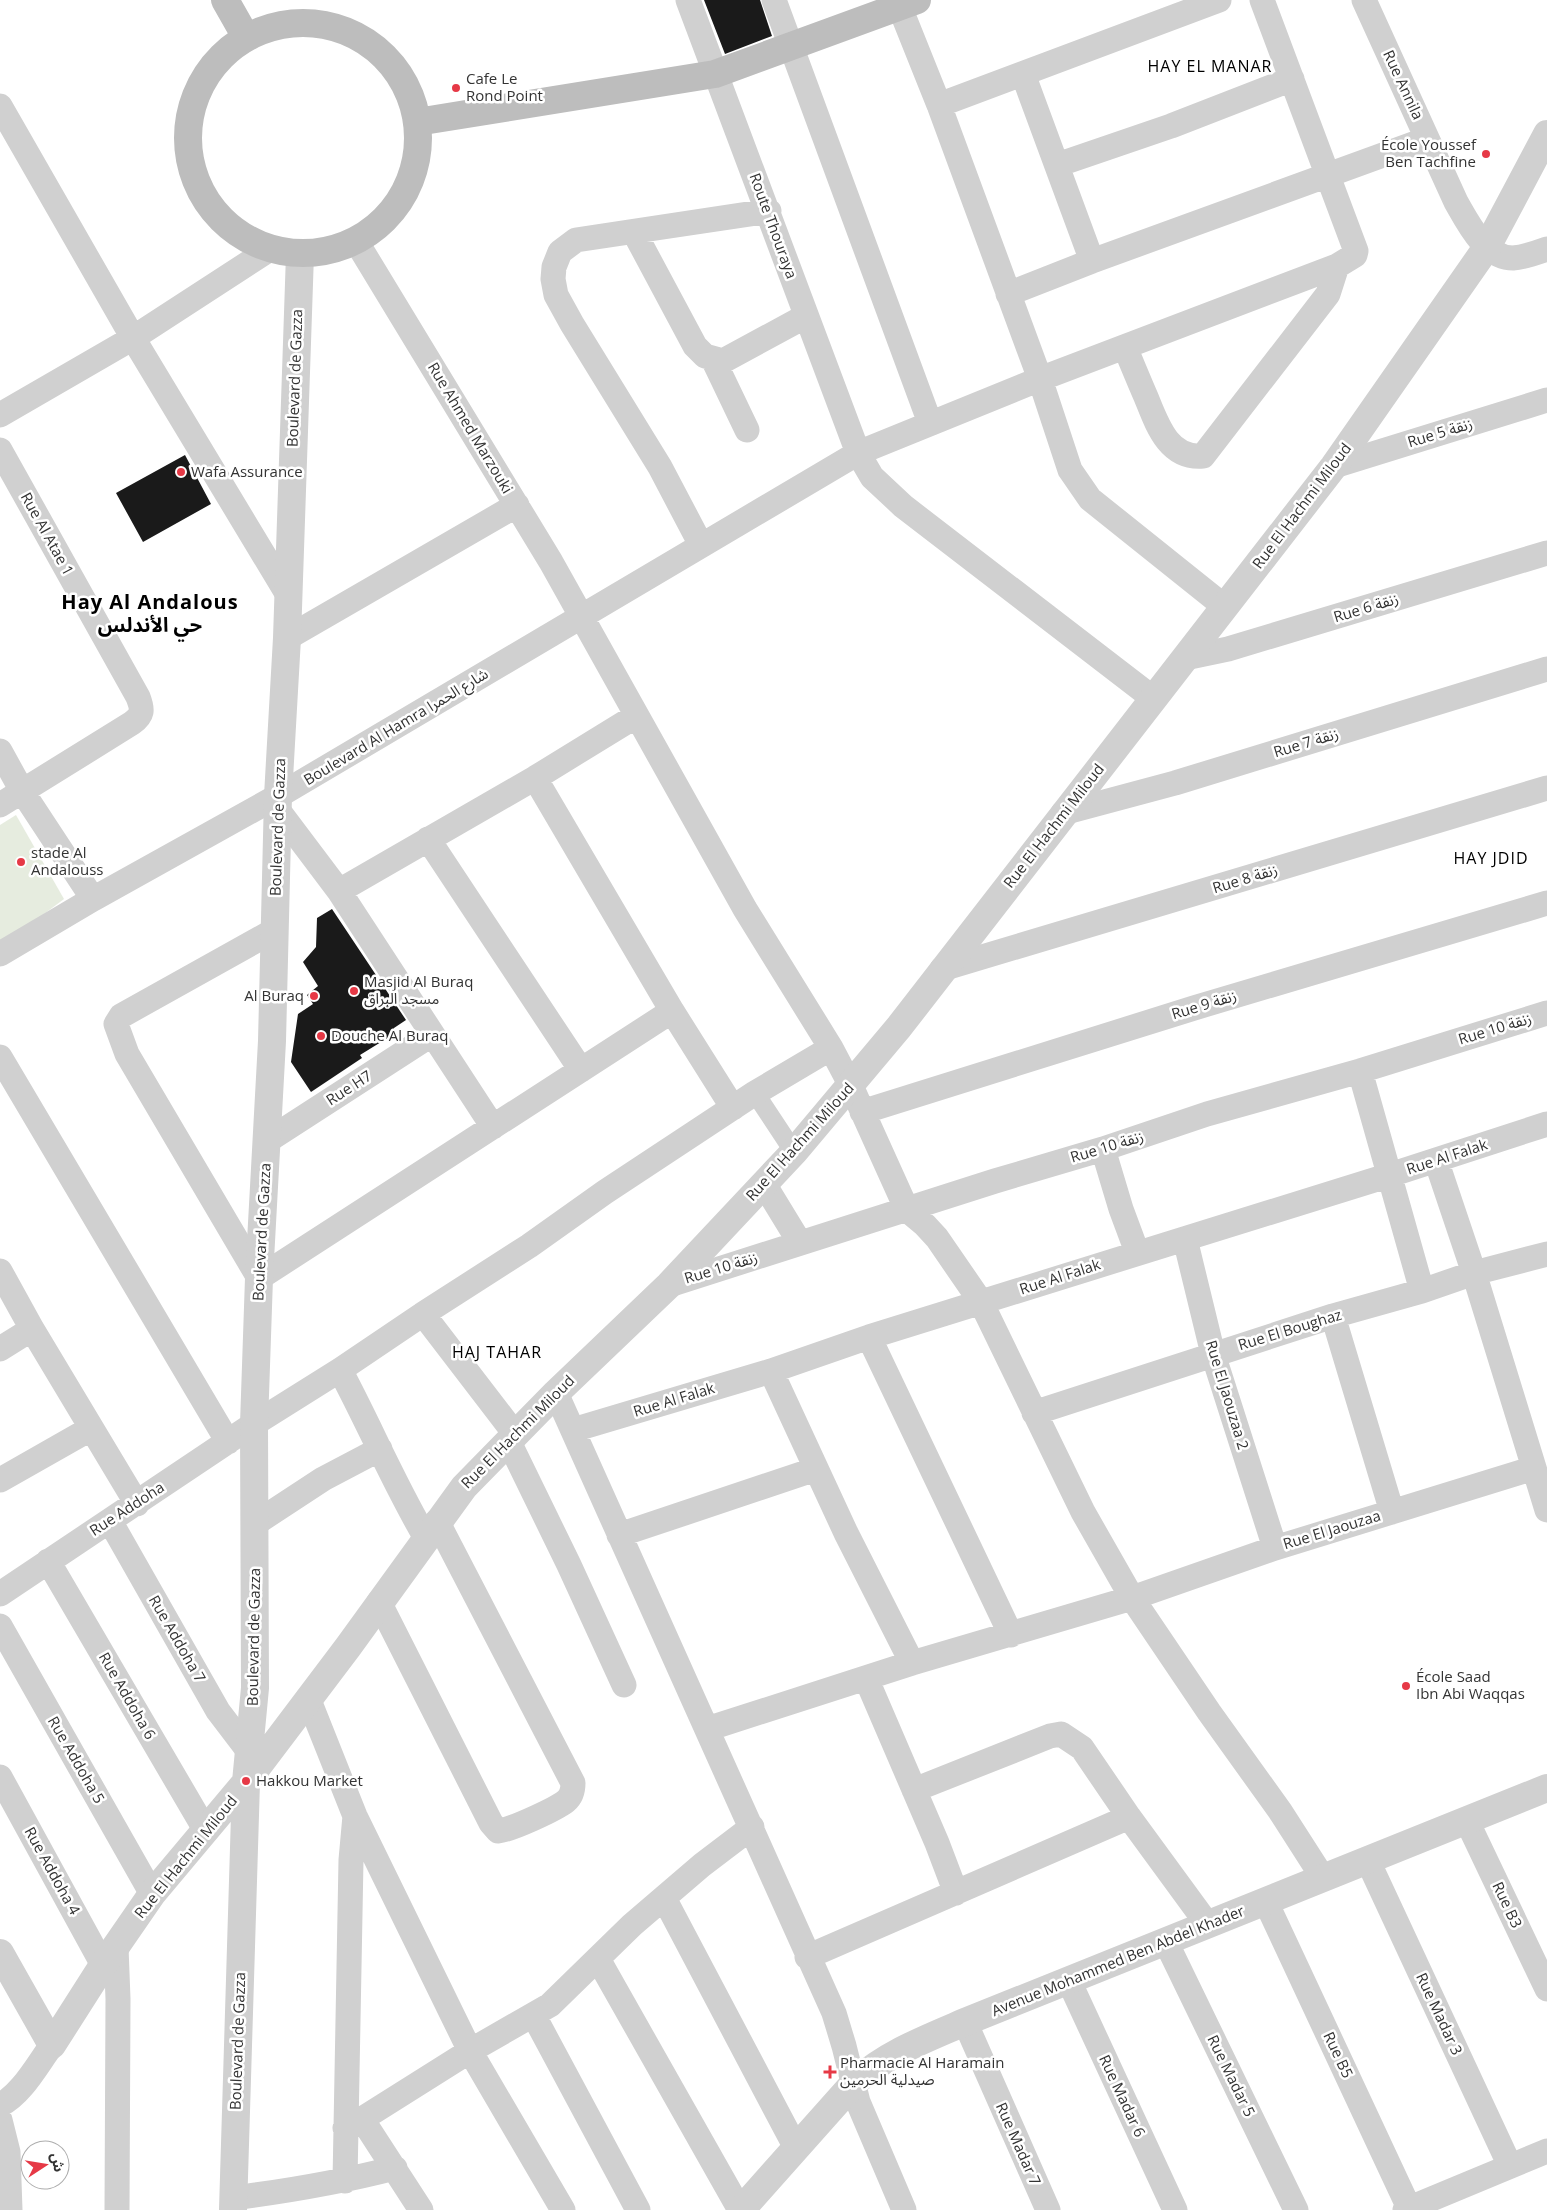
<svg xmlns="http://www.w3.org/2000/svg" width="1547" height="2210" font-family="'Open Sans','Noto Sans Arabic',sans-serif">
  <rect width="100%" height="100%" fill="#fff"/>
  <!-- pitch -->
  <path fill="#e6ecdf" d="M16,815L64,899L0,947V825Z"/>
  <!-- building -->
  <path fill="#1a1a1a" d="M704,0H760L772,36L725,54Z
    M185,455L211,504L143,542L116,493Z
    M332,909L406,1020L394,1028V1034L360,1055L362,1058L311,1092L291,1062L298,1014L313,1004L307,995L318,986L303,962L316,947L317,918Z"/>
  <g fill="none" stroke-linecap="round" stroke-linejoin="round">
    <!-- pedestrian -->
    <path stroke="#d0d0d0" stroke-width="19" d="M755,1093L794,1152"/>
    <!-- minor -->
    <path stroke="#d0d0d0" stroke-width="25" d="M688,0L858,453L872,477L903,506L1154,699
      M774,0L930,423
      M897,0L939,105L1040,379L1070,470L1090,499L1225,607
      M1364,0L1456,202C1468,223 1485,258 1513,258C1524,257 1536,253 1547,249
      M1023,74L1092,261
      M939,105L1219,0
      M0,106L133,338L288,595
      M1057,165L1171,126L1292,79
      M634,232L695,346L705,356L723,361L806,316
      M356,241L551,562L745,909L831,1048L851,1086L907,1210L925,1225L937,1238L981,1302L1083,1512L1132,1598L1209,1712L1280,1811L1323,1878
      M1008,294L1092,261L1427,139
      M1125,347C1132,364 1139,381 1146,397C1157,424 1168,459 1203,456L1328,294L1337,266
      M713,359L747,430
      M0,415L133,338L270,249
      M0,450L138,697C143,710 143,715 132,723L0,805
      M1334,466L1547,400
      M701,545L660,467L572,324L556,295L553,279L554,267L560,252L576,240L769,211
      M287,638L517,505
      M1185,658L1228,649L1547,553
      M0,751L22,791L93,899
      M535,778L672,1011L733,1108
      M278,810L339,891L493,1127
      M1063,813L1175,783L1547,669
      M428,839L581,1070
      M339,891L535,778L636,716
      M275,930L121,1016L116,1024L127,1054L259,1278L672,1011
      M0,954L93,899L278,796L858,453L1040,379L1337,266L1355,255L1356,251L1262,0
      M942,969L1547,788
      M0,1057L228,1442
      M1360,1071L1422,1291
      M862,1112L1194,1008L1547,903
      M267,1141L431,1035
      M1103,1149L1121,1209L1137,1252
      M1436,1160L1474,1273L1547,1510
      M764,1184L800,1243
      M1185,1239L1213,1354L1275,1548
      M0,1271L32,1329L137,1504
      M669,1285L995,1181L1103,1149L1207,1114L1360,1071L1547,1013
      M423,1314L515,1434
      M1333,1316L1392,1512
      M869,1337L1011,1635
      M0,1349L32,1329
      M340,1370C370,1426 394,1484 426,1538
      M771,1371L846,1533L912,1663
      M556,1393L834,2013L844,2046L858,2102L904,2210
      M1034,1413L1333,1316L1422,1291L1474,1273L1547,1254
      M573,1430L771,1371L869,1337L1390,1175L1547,1124
      M509,1442L569,1565L624,1685
      M0,1480L90,1429
      M110,1521L218,1711L250,1753
      M256,1523L323,1479L380,1449
      M619,1535L816,1469
      M48,1561L206,1831
      M0,1594L254,1424L340,1370L423,1314L529,1246L605,1192L755,1093L831,1048
      M379,1602L491,1823L498,1831C511,1830 556,1809 566,1801C572,1796 573,1790 573,1783L437,1521
      M0,1626L152,1894
      M866,1678L937,1843L956,1893
      M308,1698L355,1816L470,2051L563,2210
      M707,1729L912,1663L1132,1598L1275,1548L1534,1468
      M0,1777L103,1965
      M914,1790L1050,1736L1061,1734L1082,1748L1129,1817L1208,1925
      M1467,1821L1547,1989
      M1368,1861L1510,2166
      M664,1898L796,2148
      M1266,1902L1409,2208
      M1166,1942L1296,2210
      M116,1947L118,1999L117,2210
      M807,1957L1129,1817
      M598,1959L740,2210
      M1069,1981L1175,2210
      M534,2016L638,2210
      M965,2022L1048,2210
      M0,2105C22,2094 37,2065 52,2045
      M362,2119L421,2210
      M0,2120L8,2152L10,2210
      M345,2128L362,2119L470,2051L550,2005L632,1925L702,1865L752,1827
      M345,2181L351,1860L355,1816
      M233,2198C288,2191 341,2182 395,2168
      M1405,2210L1547,2151"/>
    <!-- tertiary -->
    <path stroke="#d0d0d0" stroke-width="28" d="M0,1953L52,2045L103,1965L152,1894L246,1782L348,1647L464,1487L556,1393L669,1285L794,1152L899,1027L1334,466L1487,247L1547,134
      M233,2210L246,1782L255,1688L254,1424L259,1278L272,1041L278,796L287,638L300,254
      M741,2210L854,2083C886,2054 925,2039 965,2022L1547,1788"/>
    <!-- secondary -->
    <path stroke="#bdbdbd" stroke-width="28" d="M225,0L246,37
      M188 138a115 115 0 1 1 230 0a115 115 0 1 1-230 0Z
      M417,122L715,74L917,0"/>
  </g>
  <!-- markers -->
  <g fill="#e63946" stroke="#fff" stroke-width="2">
    <circle cx="456" cy="88" r="5"/>
    <circle cx="1486" cy="154" r="5"/>
    <circle cx="181" cy="472" r="5"/>
    <circle cx="21" cy="862" r="5"/>
    <circle cx="354" cy="991" r="5"/>
    <circle cx="314" cy="996" r="5"/>
    <circle cx="321" cy="1036" r="5"/>
    <circle cx="1406" cy="1686" r="5"/>
    <circle cx="246" cy="1781" r="5"/>
    <path d="M827.5 2064.5h5v5h5v5h-5v5h-5v-5h-5v-5h5z"/>
  </g>
  <g text-anchor="middle" stroke-width="5" stroke-linejoin="round" paint-order="stroke">
    <!-- poi labels -->
    <g font-size="15" fill="#333" stroke="#fff" text-anchor="start">
      <text x="466" y="84">Cafe Le<tspan x="466" dy="17">Rond Point</tspan></text>
      <text x="1476" y="150" text-anchor="end">École Youssef<tspan x="1476" dy="17">Ben Tachfine</tspan></text>
      <text x="191" y="477">Wafa Assurance</text>
      <text x="31" y="858">stade Al<tspan x="31" dy="17">Andalouss</tspan></text>
      <text x="364" y="987">Masjid Al Buraq<tspan x="364" dy="17">مسجد البراق</tspan></text>
      <text x="304" y="1001" text-anchor="end">Al Buraq</text>
      <text x="331" y="1041">Douche Al Buraq</text>
      <text x="1416" y="1682">École Saad<tspan x="1416" dy="17">Ibn Abi Waqqas</tspan></text>
      <text x="256" y="1786">Hakkou Market</text>
      <text x="840" y="2068">Pharmacie Al Haramain<tspan x="840" dy="17">صيدلية الحرمين</tspan></text>
    </g>
    <!-- street labels -->
    <g font-size="15" fill="#333" stroke="#fff">
      <text transform="translate(1403 85) rotate(65)" y="5">Rue Annila</text>
      <text transform="translate(773 226) rotate(70)" y="5">Route Thouraya</text>
      <text transform="translate(295 378) rotate(-88)" y="5">Boulevard de Gazza</text>
      <text transform="translate(470 428) rotate(59)" y="5">Rue Ahmed Marzouki</text>
      <text transform="translate(1440 433) rotate(-17)" y="5">Rue 5 زنقة</text>
      <text transform="translate(1302 506) rotate(-53)" y="5">Rue El Hachmi Miloud</text>
      <text transform="translate(47 534) rotate(61)" y="5">Rue Al Atae 1</text>
      <text transform="translate(1366 608) rotate(-17)" y="5">Rue 6 زنقة</text>
      <text transform="translate(396 727) rotate(-31)" y="5">Boulevard Al Hamra شارع الحمرا</text>
      <text transform="translate(1306 743) rotate(-17)" y="5">Rue 7 زنقة</text>
      <text transform="translate(1054 826) rotate(-52)" y="5">Rue El Hachmi Miloud</text>
      <text transform="translate(278 827) rotate(-88)" y="5">Boulevard de Gazza</text>
      <text transform="translate(1245 879) rotate(-17)" y="5">Rue 8 زنقة</text>
      <text transform="translate(1204 1005) rotate(-17)" y="5">Rue 9 زنقة</text>
      <text transform="translate(1495 1029) rotate(-17)" y="5">Rue 10 زنقة</text>
      <text transform="translate(349 1088) rotate(-33)" y="5">Rue H7</text>
      <text transform="translate(800 1142) rotate(-48)" y="5">Rue El Hachmi Miloud</text>
      <text transform="translate(1107 1147) rotate(-17)" y="5">Rue 10 زنقة</text>
      <text transform="translate(1447 1157) rotate(-18)" y="5">Rue Al Falak</text>
      <text transform="translate(262 1232) rotate(-87)" y="5">Boulevard de Gazza</text>
      <text transform="translate(721 1268) rotate(-17)" y="5">Rue 10 زنقة</text>
      <text transform="translate(1060 1277) rotate(-18)" y="5">Rue Al Falak</text>
      <text transform="translate(1290 1330) rotate(-17)" y="5">Rue El Boughaz</text>
      <text transform="translate(1227 1395) rotate(73)" y="5">Rue El Jaouzaa 2</text>
      <text transform="translate(674 1400) rotate(-17)" y="5">Rue Al Falak</text>
      <text transform="translate(518 1432) rotate(-45)" y="5">Rue El Hachmi Miloud</text>
      <text transform="translate(127 1509) rotate(-33)" y="5">Rue Addoha</text>
      <text transform="translate(1332 1530) rotate(-17)" y="5">Rue El Jaouzaa</text>
      <text transform="translate(254 1637) rotate(-89)" y="5">Boulevard de Gazza</text>
      <text transform="translate(177 1639) rotate(60)" y="5">Rue Addoha 7</text>
      <text transform="translate(127 1696) rotate(60)" y="5">Rue Addoha 6</text>
      <text transform="translate(76 1760) rotate(60)" y="5">Rue Addoha 5</text>
      <text transform="translate(186 1857) rotate(-51)" y="5">Rue El Hachmi Miloud</text>
      <text transform="translate(52 1871) rotate(61)" y="5">Rue Addoha 4</text>
      <text transform="translate(1507 1905) rotate(65)" y="5">Rue B3</text>
      <text transform="translate(1118 1961) rotate(-22)" y="5">Avenue Mohammed Ben Abdel Khader</text>
      <text transform="translate(1439 2014) rotate(65)" y="5">Rue Madar 3</text>
      <text transform="translate(238 2041) rotate(-88)" y="5">Boulevard de Gazza</text>
      <text transform="translate(1338 2055) rotate(65)" y="5">Rue B5</text>
      <text transform="translate(1231 2076) rotate(64)" y="5">Rue Madar 5</text>
      <text transform="translate(1122 2096) rotate(65)" y="5">Rue Madar 6</text>
      <text transform="translate(1018 2144) rotate(66)" y="5">Rue Madar 7</text>
    </g>
    <!-- neighbourhood labels -->
    <g font-size="16" letter-spacing="1" fill="#000" stroke="#fff">
      <text x="1210" y="72">HAY EL MANAR</text>
      <text x="1491" y="864">HAY JDID</text>
      <text x="497" y="1358">HAJ TAHAR</text>
    </g>
    <!-- district labels -->
    <g font-size="20" font-weight="bold" letter-spacing="1" fill="#000" stroke="#fff">
      <text x="150" y="609">Hay Al Andalous<tspan x="150" dy="23">حي الأندلس</tspan></text>
    </g>
  </g>
  <!-- north arrow -->
  <g transform="translate(45 2165) rotate(78)"><circle r="24" fill="#ffffff" stroke="#adadad"/>
  <path d="M0-4L9 19L0 12L-9 19Z" fill="#e63946"/>
  <text y="-8" font-size="14" font-weight="bold" text-anchor="middle" fill="#333333">ش</text>
  </g>
</svg>
